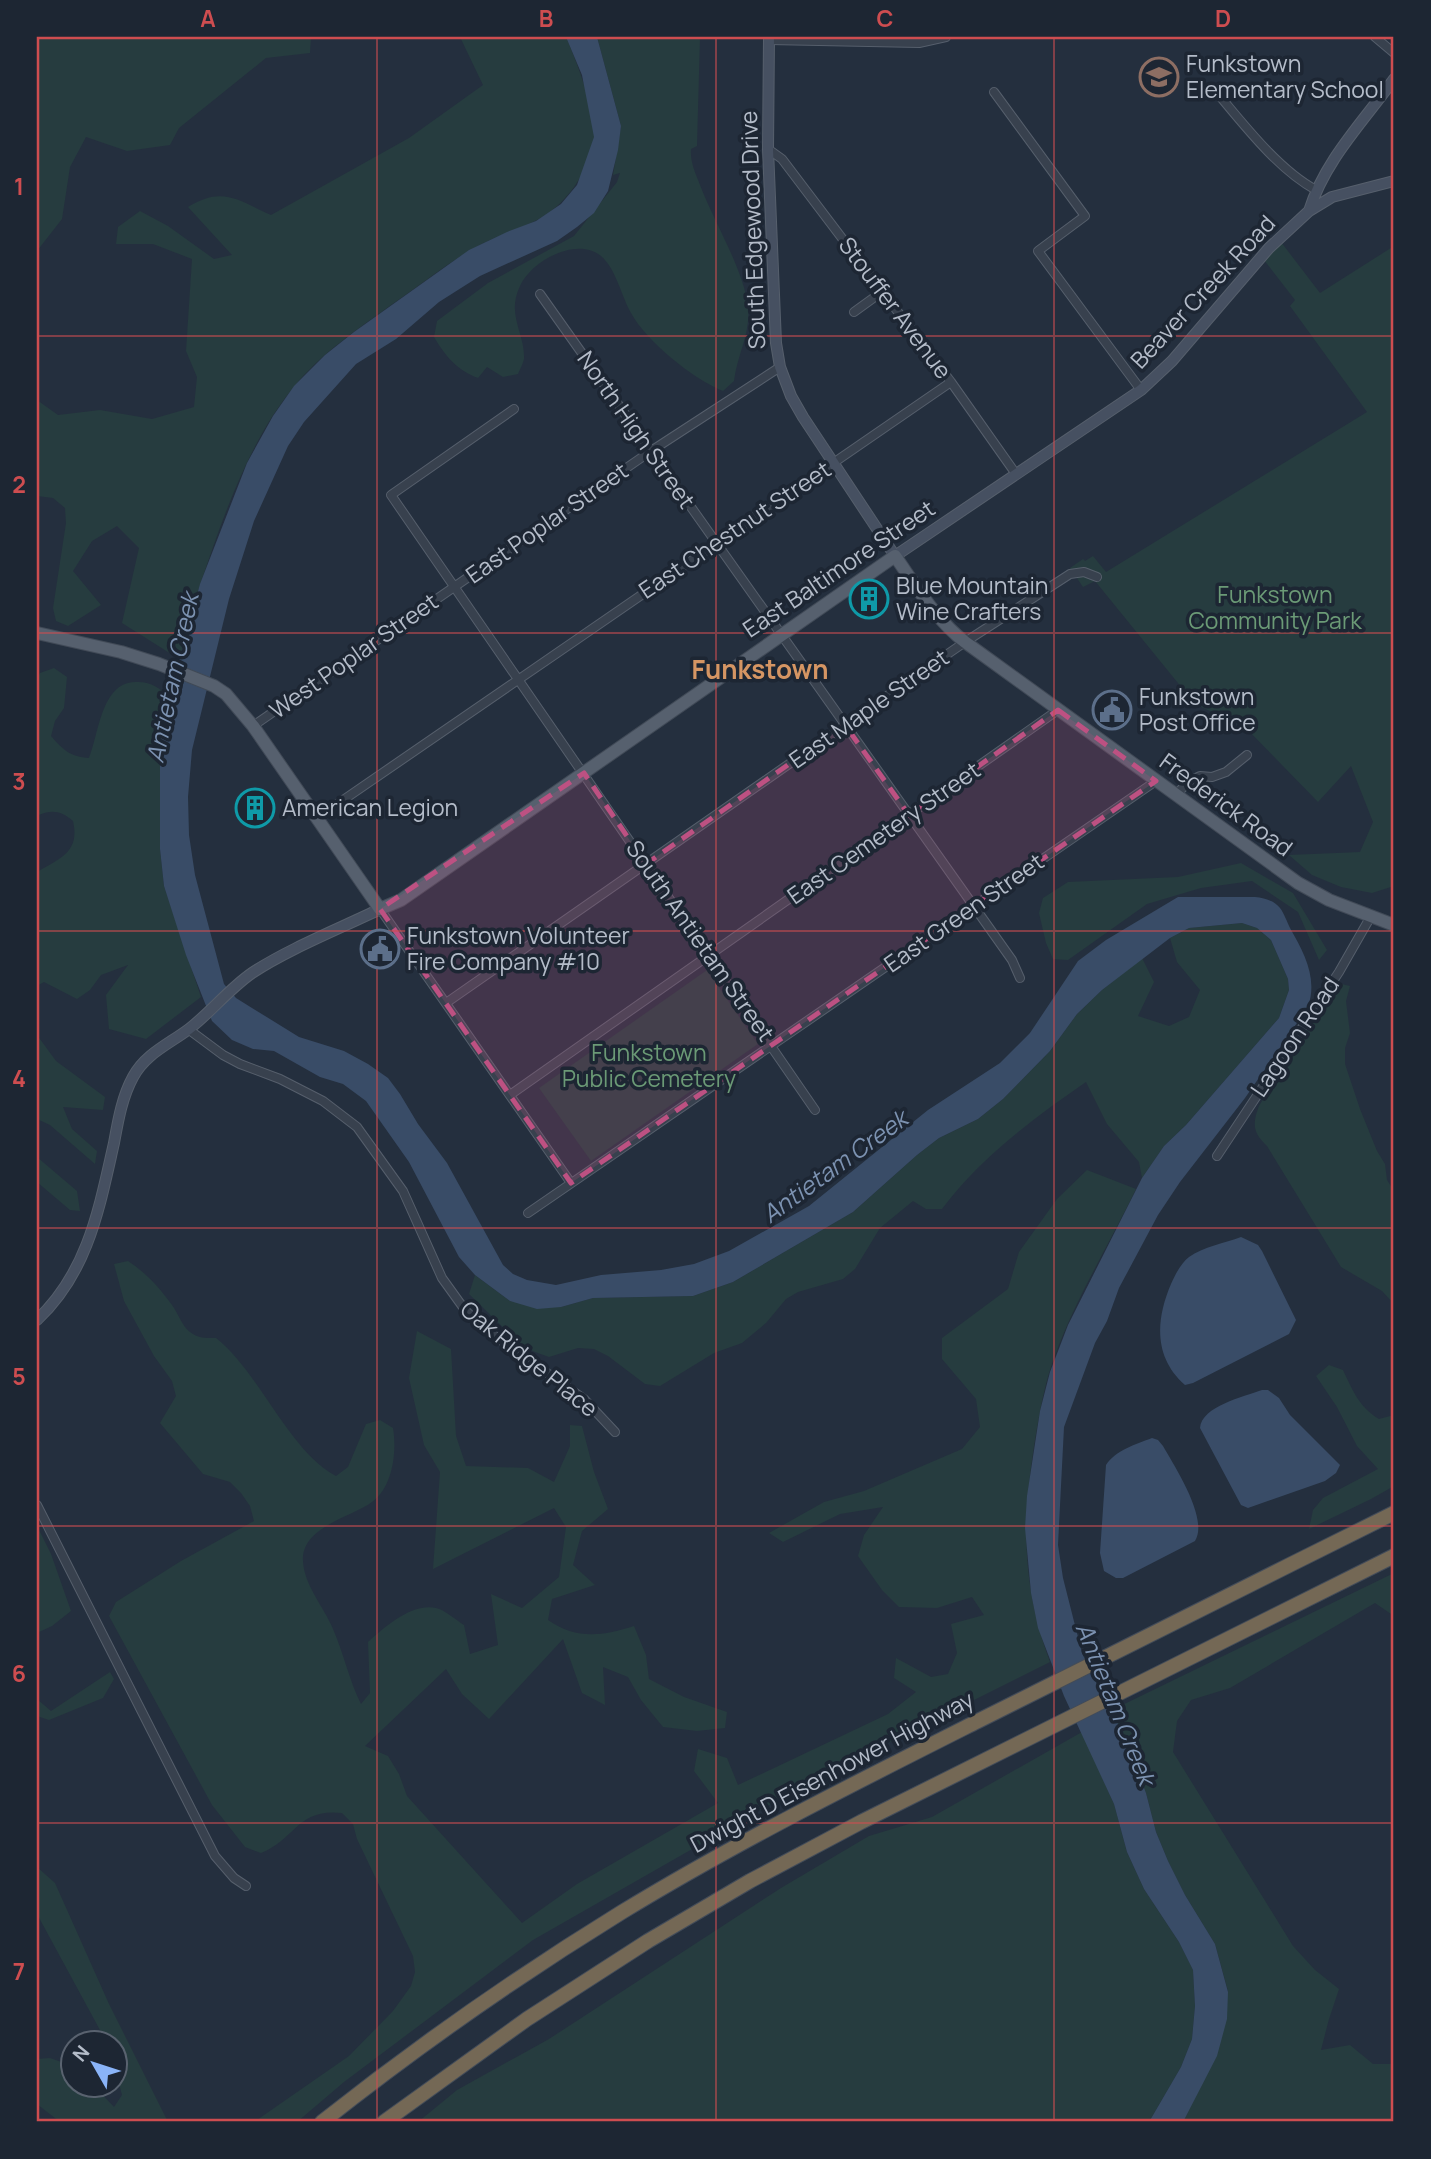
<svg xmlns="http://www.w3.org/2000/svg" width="1431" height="2159" font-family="Manrope,sans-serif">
  <rect width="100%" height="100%" fill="#242f3e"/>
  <!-- green -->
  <path fill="#263c3f" d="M37,37H311L310,53L266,58L179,128L170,145L127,151L86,137L70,167L62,219L37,251Z
    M460,37H566C576,60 597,114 594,138C589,172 566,206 535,221C513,232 489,238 468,252C442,267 419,286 394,303C358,329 321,353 293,388C249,441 223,517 201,582C192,607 188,634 179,659L122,623L139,548L117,526L92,541L73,571L101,605L68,626L56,621L53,608L66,523L65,508L53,498L37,496V400L58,415L100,410L152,419L194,407L197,377L186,351L192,259L153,244H116L118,227L140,211L168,226L214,259L232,255L188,207C223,186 237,200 271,215L409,138L483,85Z
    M597,37H700L697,146L691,149C690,162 695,172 700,185C714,222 743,268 748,306C751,333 737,355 734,381L723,391C693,379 646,341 631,313C621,295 616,269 601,256C577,236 531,261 520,286C506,315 525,332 524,359C523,364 520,369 518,374L503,377L487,367L478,378C457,370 446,357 434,337L437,321L488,283L574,236L617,182L620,173L613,175L621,126Z
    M1281,242L1320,293L1394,246V886L1372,893L1341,887L1312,875L1289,855L1360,852L1373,822L1351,766L1318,802L1246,728L1195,704L1095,581L1083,587L1070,568L1083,559L1085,561L1093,556L1106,572L1367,412L1290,306L1295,300L1264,260Z
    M54,668L67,677L64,708L55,721L51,736C63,750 71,757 89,758C99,734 101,683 135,682C149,681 159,687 169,697L160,744V849L164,886L201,997L146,1039L109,1029L106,995L128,965L101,975L90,990L77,999L44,982L37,986V872C61,858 80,852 73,821C61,811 52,809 37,816V678L40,673Z
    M1241,863L1293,893L1327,950L1319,960L1298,912L1252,881L1201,888L1147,904L1068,960L1053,959L1046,943L1039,913L1043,898L1068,882L1178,877Z
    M1242,923L1257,928L1271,940L1288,979L1289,990L1279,1018L1186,1125L1164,1146L1142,1178L1139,1162L1107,1124L1086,1082C1035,1117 979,1159 942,1209H926L913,1201L880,1228L855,1269L843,1279L798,1292L786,1299L766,1323L742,1343L714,1353L660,1386L645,1384L608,1356L594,1349L578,1348L549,1357L535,1352L521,1345L469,1294L475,1275L510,1301L561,1307L593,1298L693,1296L733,1282L853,1212L917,1155L939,1138L978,1119L1003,1099L1050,1051L1077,1014L1102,990L1142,958L1154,982L1138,1016L1169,1026L1189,1017L1200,990L1177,962L1170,938L1189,928Z
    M707,970L758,1044L591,1161L539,1088Z
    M1333,982L1350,986L1346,1001L1350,1033L1345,1048V1064L1360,1109L1377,1151L1385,1164L1387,1180L1394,1191V1304L1382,1291L1341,1267L1267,1146C1253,1133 1252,1124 1259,1106Z
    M37,1035L56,1061L105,1097L103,1110L63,1107L72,1129L97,1151L95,1164L50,1125L37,1119Z
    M37,1157L77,1191L80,1211L70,1210L37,1182Z
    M1087,1170L1136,1189C1107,1249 1069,1309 1049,1373C1042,1397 1038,1422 1034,1446C1022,1526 1022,1585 1050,1662L806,1784L533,1940L344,2082L297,2122H254L349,2056L393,2011L411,1986L415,1972L413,1956L357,1839L353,1824L342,1813C297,1808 296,1839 261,1853L245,1847L212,1805L109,1616L116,1602L181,1561L254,1521L250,1506L241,1493L230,1482L203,1474L160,1423L176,1396L172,1381L154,1356L124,1301L114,1264L128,1261C146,1273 159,1287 172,1305C178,1313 182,1326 190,1332C199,1339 206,1338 216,1338C260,1373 289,1451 336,1476L348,1467L366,1424L380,1420L393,1428C397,1451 393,1487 372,1502C352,1517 301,1527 303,1561C304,1585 324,1607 333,1629C344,1654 349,1680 361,1704L370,1693L368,1642C385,1627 411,1603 436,1608C445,1610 456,1620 464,1625L470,1654L498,1645L491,1594L522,1608L559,1577L566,1527L554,1508L433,1569L440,1472L424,1445L409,1378L417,1331L451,1349L456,1436L466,1466L528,1468L554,1482L570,1446V1425L582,1426L594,1472L608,1509L582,1531L573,1565L595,1585L552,1599L548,1620C576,1640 603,1636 634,1626L646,1655L649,1679L684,1697L727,1712L725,1728L697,1731L663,1727L641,1700L628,1677L603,1667L605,1705L582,1693L563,1639L489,1719L462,1694L446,1669L365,1746L388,1756L399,1774L407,1796L522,1923L577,1884L718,1803L694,1771L698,1749L727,1758L738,1785L888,1714L916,1692L894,1678L896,1658L931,1677L948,1674L957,1653L951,1624L984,1615L972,1597L937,1608L899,1607L882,1590L858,1556L864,1535L883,1507L840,1514L783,1542L769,1533L824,1502L864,1491L962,1449L980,1427L976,1399L942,1359V1338L1008,1289L1019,1252L1057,1199Z
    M1329,1365L1343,1370C1353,1391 1359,1407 1379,1419L1394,1415V1486L1371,1499L1309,1529L1313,1510L1323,1498L1378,1469L1357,1446L1337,1407L1316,1376Z
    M37,1526L51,1554L71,1611L52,1626L37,1633Z
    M1394,1573V1616L1375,1603L1230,1688L1191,1700L1177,1721L1173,1752L1293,1946L1315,1970L1339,1989L1329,2019L1321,2050L1350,2045L1373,2064H1394V2121L1183,2122L1197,2093L1228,1991L1215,1944L1185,1895L1168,1861L1156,1832L1146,1793L1110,1711Z
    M110,1672L114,1679L103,1698L49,1720L37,1716V1699L51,1711Z
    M1082,1732L1114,1804L1127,1852L1144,1889L1179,1942L1193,1970L1195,2006L1192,2039L1181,2067L1149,2122H418L457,2090L549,2039L781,1888L869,1836L932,1817Z
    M37,1867L55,1883L109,2004L168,2122H60L37,2104V2059L50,2058L73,2066L74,2086H94L114,2107L122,2095L116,2072V2044L107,2043L37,1914Z"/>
  <!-- water -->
  <path fill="#394c67" d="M566,37H597L621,126L618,150L608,191L594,213L577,227L557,241L480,276L439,302L396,339L356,364L304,422L288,446L254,521L229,599L192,750L188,797L189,835L195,875L224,984L236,998L299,1037L344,1051L368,1064L388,1078L400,1094L418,1124L447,1163L503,1265L513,1274L527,1280L556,1285L601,1275L661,1270L694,1264L729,1251L809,1206L928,1110L1000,1063L1030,1033L1078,961L1106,940L1178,897H1255C1264,898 1273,900 1280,908C1284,913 1287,922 1290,928C1304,953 1318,978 1308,1007L1245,1098L1180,1182L1158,1215L1119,1288L1107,1321L1095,1343L1064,1427L1058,1545L1063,1578L1082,1653L1110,1711L1122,1730L1146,1793L1156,1832L1168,1861L1185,1895L1215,1944L1228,1992L1227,2019L1217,2056L1183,2122H1149L1181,2067L1192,2039L1195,2006L1193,1970L1179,1942L1144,1889L1127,1852L1114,1804L1064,1696L1038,1628L1031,1593L1025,1528L1027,1496L1040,1411L1050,1372L1068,1325L1142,1178L1164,1146L1186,1125L1279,1018L1289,990L1288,979L1271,940L1257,928L1242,923L1189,928L1170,938L1102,990L1077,1014L1050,1051L1003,1099L978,1119L939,1138L917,1155L853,1212L733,1282L693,1296L593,1298L561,1307L537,1309L510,1301L475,1275L459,1257L409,1162L366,1101L343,1084L320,1077L274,1051L253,1049L232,1040L212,1021L186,955L164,886L160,849V744L169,697L200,584L247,463L273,416L294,386L325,355L354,332L469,250L507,232L536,221L561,204L577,185L594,137L582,75Z
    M1241,1237L1258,1245L1262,1251L1296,1320L1289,1334L1193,1383L1185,1385C1153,1357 1156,1319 1171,1284C1175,1275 1181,1263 1189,1257C1203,1247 1225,1243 1241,1237Z
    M1262,1390H1268L1279,1398L1290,1415L1340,1465L1336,1473L1325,1481L1248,1508L1241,1505L1200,1428C1202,1406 1243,1397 1262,1390Z
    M1152,1438L1158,1440L1163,1446C1175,1467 1209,1519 1195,1541L1123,1578H1116L1104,1571L1100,1553L1106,1465C1116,1450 1136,1444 1152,1438Z"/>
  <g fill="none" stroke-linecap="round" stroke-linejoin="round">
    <defs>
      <path id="street" d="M1375,37L1394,53
        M769,40L919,43L946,37
        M1213,88C1241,121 1277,169 1316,190
        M994,92L1085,216L1038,251L1141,390
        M768,149L782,159L951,382L1016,474
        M540,294L1012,960L1020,978
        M854,312L883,291
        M514,409L391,495L815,1110
        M253,726L651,451L780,367
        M1176,795L1188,782L1200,776L1212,777L1226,772L1247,755
        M317,818C528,672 740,529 951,382
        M380,909L571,1183
        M446,1003L845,725L965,642L1070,574L1084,572L1097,577
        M188,1029L223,1055L240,1064L280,1079L323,1101L357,1127L403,1191L442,1278L465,1310L485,1329L584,1399L615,1432
        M510,1095L1058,710
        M1217,1156L1339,972L1371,916
        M528,1213L1156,781
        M37,1505L215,1856L234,1878L246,1886"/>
      <path id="secondary" d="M769,37L768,149L776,343L780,367L791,396L803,417L895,556L1141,390L1172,361L1269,248L1309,211L1332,197L1394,181
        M1309,211C1325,160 1363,122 1394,79
        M37,1320C88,1272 99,1209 114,1143C118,1121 122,1097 133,1077C145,1054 169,1044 189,1029C211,1012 229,989 252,973C288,949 341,928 380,909"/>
      <path id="primary" d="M37,633L121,652L159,664L214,686L226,694L253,726L380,909L401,900L895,556C916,586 936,620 965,642L1298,883L1329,900L1394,925"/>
      <path id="highway" d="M322,2122C418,2046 518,1976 622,1912C737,1842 857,1782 978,1721C1116,1652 1255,1582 1394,1513
        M384,2122L527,2019L648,1941L750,1881L861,1822L1394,1556"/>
    </defs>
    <!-- street casing -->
    <use href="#street" stroke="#565f6c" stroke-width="10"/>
    <!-- secondary casing -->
    <use href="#secondary" stroke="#565f6c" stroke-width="12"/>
    <!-- primary casing -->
    <use href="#primary" stroke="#414a57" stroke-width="14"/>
    <!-- highway casing -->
    <use href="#highway" stroke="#434c59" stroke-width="16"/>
    <!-- street -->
    <use href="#street" stroke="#38414e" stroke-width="8"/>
    <!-- secondary -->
    <use href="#secondary" stroke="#465061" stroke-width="10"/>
    <!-- primary -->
    <use href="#primary" stroke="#56606e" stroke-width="12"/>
    <!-- highway -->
    <use href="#highway" stroke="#746855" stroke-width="14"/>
  </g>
  <!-- marked area -->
  <path fill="#bd5182" fill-opacity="0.2" stroke="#bd5182" stroke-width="5" stroke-dasharray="14 9" stroke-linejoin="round" d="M1058,710L1156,781L571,1183L380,909L584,773L646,864L845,725L909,815Z"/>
  <!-- grid -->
  <path fill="none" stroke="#ce4d50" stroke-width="2" stroke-opacity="0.55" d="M377,37V2122M716,37V2122M1054,37V2122M37,336H1394M37,633H1394M37,931H1394M37,1228H1394M37,1526H1394M37,1823H1394"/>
  <!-- icons -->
  <defs>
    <symbol id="school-ring" viewBox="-11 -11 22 22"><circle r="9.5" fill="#1d2633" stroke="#8d6e63" stroke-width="1.5"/><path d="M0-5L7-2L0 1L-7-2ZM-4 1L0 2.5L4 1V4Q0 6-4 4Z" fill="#8d6e63"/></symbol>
    <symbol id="building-ring" viewBox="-11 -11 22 22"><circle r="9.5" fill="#1d2633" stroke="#0f9aa8" stroke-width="1.5"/><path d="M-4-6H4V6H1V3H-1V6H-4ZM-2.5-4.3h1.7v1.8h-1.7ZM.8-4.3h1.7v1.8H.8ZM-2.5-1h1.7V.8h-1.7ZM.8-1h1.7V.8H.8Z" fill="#0f9aa8"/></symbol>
    <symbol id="civic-ring" viewBox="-11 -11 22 22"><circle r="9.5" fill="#1d2633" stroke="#5c6f8a" stroke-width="1.5"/><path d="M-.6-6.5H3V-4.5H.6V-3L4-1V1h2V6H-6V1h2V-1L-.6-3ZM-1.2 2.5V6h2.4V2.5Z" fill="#5c6f8a"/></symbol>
  </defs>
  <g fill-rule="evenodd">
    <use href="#school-ring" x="1137" y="55" width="44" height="44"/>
    <use href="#building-ring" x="847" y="577" width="44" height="44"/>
    <use href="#civic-ring" x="1090" y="688" width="44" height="44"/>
    <use href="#building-ring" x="233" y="786" width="44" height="44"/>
    <use href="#civic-ring" x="358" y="927" width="44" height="44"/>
  </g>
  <g text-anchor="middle" stroke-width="7" stroke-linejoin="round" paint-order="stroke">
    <!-- poi labels -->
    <g font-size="23" fill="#b4bcc9" stroke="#1d2633" text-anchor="start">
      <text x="1186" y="72">Funkstown<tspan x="1186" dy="26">Elementary School</tspan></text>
      <text x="896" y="594">Blue Mountain<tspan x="896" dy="26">Wine Crafters</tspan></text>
      <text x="1139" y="705">Funkstown<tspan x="1139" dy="26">Post Office</tspan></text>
      <text x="282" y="816">American Legion</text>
      <text x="407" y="944">Funkstown Volunteer<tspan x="407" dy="26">Fire Company #10</tspan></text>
    </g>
    <!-- street labels -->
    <g font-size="23" fill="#b4bcc9" stroke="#1d2633">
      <text transform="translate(753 230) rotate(-92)" y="8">South Edgewood Drive</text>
      <text transform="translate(1203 292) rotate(-47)" y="8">Beaver Creek Road</text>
      <text transform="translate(895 308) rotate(53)" y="8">Stouffer Avenue</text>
      <text transform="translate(636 430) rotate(55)" y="8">North High Street</text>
      <text transform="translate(547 523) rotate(-35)" y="8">East Poplar Street</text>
      <text transform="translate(735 530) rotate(-34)" y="8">East Chestnut Street</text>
      <text transform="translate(839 569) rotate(-34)" y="8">East Baltimore Street</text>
      <text transform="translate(354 656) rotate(-35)" y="8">West Poplar Street</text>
      <text transform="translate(869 709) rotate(-35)" y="8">East Maple Street</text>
      <text transform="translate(1226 805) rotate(36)" y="8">Frederick Road</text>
      <text transform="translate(884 833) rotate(-35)" y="8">East Cemetery Street</text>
      <text transform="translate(964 913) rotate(-35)" y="8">East Green Street</text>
      <text transform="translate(700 941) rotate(55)" y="8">South Antietam Street</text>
      <text transform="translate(1295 1037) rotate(-56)" y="8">Lagoon Road</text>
      <text transform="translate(529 1359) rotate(39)" y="8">Oak Ridge Place</text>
      <text transform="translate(832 1772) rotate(-28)" y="8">Dwight D Eisenhower Highway</text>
    </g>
    <!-- park labels -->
    <g font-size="23" fill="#6b9a76" stroke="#1d2633">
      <text x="1275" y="603">Funkstown<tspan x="1275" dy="26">Community Park</tspan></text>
      <text x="649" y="1061">Funkstown<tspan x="649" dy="26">Public Cemetery</tspan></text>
    </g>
    <!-- water labels -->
    <g font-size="24" font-style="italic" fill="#7c92b1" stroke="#1d2633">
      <text transform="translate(173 678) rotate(-78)" y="8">Antietam Creek</text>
      <text transform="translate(835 1167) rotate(-36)" y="8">Antietam Creek</text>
      <text transform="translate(1115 1704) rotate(68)" y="8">Antietam Creek</text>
    </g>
    <!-- quarter labels -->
    <g font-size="26" font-weight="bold" fill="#d59563" stroke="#1d2633">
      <text x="760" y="679">Funkstown</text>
    </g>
  </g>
  <!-- border -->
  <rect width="1431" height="2159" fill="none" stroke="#1d2633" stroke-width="77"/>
  <!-- north arrow -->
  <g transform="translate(94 2064) rotate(309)"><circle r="33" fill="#1d2633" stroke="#59626f" stroke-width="2"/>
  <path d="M0-5L12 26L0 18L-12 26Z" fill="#8ab4f8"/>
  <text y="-10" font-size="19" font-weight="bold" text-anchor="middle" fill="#b4bcc9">N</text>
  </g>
  <rect x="38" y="38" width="1354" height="2082" fill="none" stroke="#ce4d50" stroke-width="2.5"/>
  <g font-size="23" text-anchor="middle" font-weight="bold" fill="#ce4d50">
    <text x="208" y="27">A</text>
    <text x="546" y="27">B</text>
    <text x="885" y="27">C</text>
    <text x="1223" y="27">D</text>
    <text x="19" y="195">1</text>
    <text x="19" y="493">2</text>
    <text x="19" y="790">3</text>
    <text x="19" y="1087">4</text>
    <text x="19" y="1385">5</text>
    <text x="19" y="1682">6</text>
    <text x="19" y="1980">7</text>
  </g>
</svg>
